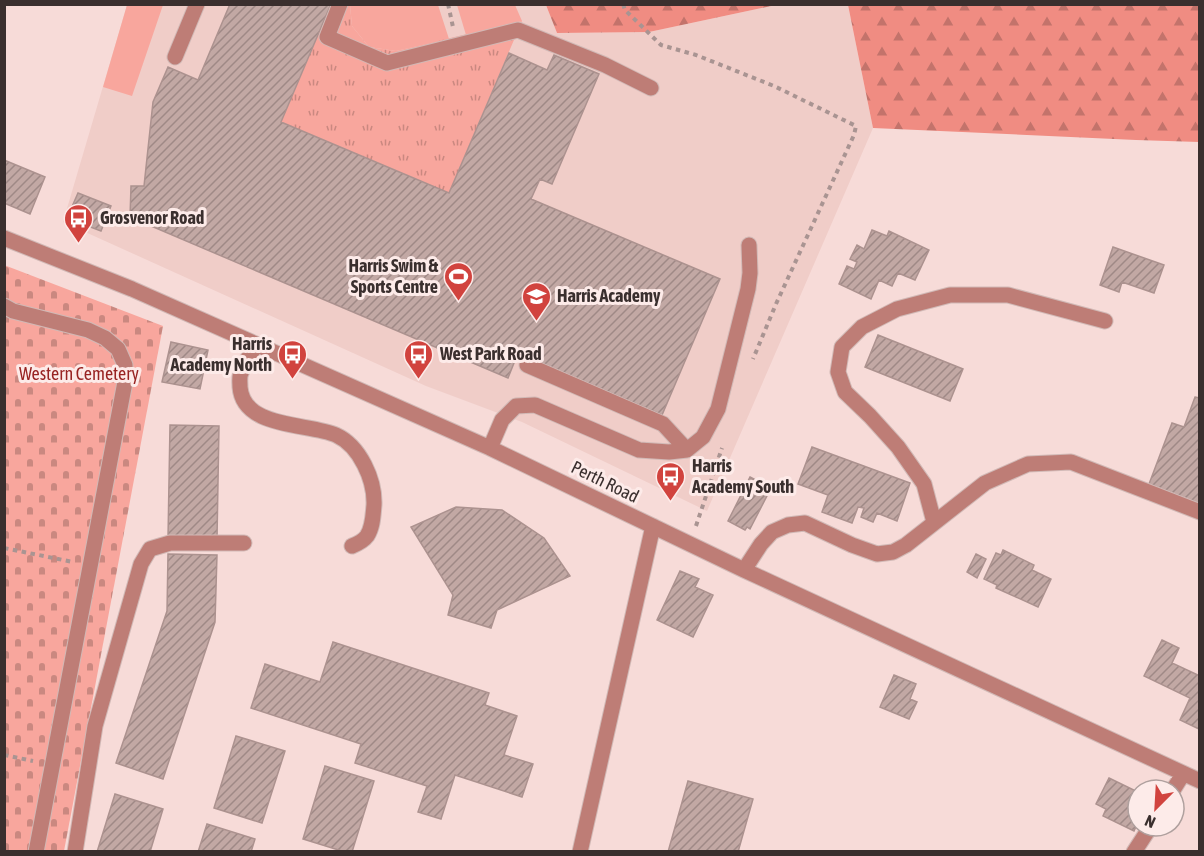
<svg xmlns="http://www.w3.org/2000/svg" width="1204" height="856" font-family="'Asap Condensed',sans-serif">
  <defs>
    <pattern id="forest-firs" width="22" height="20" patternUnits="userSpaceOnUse" patternTransform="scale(1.5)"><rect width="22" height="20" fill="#f08c82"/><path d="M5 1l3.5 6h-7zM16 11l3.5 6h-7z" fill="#c3736b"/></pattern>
    <pattern id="cemetery-stones" width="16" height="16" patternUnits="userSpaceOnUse" patternTransform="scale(1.5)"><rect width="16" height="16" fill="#f8a69d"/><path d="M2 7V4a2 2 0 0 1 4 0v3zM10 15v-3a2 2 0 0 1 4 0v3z" fill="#ca8880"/></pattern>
    <pattern id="park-tufts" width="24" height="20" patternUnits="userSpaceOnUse" patternTransform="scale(1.5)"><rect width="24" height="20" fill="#f8a69d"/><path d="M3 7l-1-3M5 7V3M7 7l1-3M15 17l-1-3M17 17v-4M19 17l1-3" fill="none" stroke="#ca8880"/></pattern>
    <pattern id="building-hatch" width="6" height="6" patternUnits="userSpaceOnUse" patternTransform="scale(1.5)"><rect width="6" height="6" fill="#c2a8a4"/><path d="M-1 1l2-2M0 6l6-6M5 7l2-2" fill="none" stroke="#9f8986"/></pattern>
  </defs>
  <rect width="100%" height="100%" fill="#f7dbd8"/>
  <!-- built -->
  <path fill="#f0cdc8" d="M127,5H546L557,33L649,32L776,5H848L873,128L707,511L522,422L426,386L63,222Z"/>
  <!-- grass -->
  <path fill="#f8a69d" d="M391,4L438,5L449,39L396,51L369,47L352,26L350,5Z
    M127,5H163L132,96L103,87Z
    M457,5H515L522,21L466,35Z"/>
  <!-- forest -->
  <path fill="url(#forest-firs)" d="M546,5V4L776,5L649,32L557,33Z
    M848,5H1199V142L1136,140L873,128Z"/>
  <!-- cemetery -->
  <path fill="url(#cemetery-stones)" d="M4,265L163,326L64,851H5Z"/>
  <!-- park -->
  <path fill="url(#park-tufts)" d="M331,5H350L352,26L369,47L396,51L522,21L449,193L281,122Z"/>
  <!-- building -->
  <path fill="url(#building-hatch)" stroke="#ac928f" stroke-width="1.5" d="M230,4H331L281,122L449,193L509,53L547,70L554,55L599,74L552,184L540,179L531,199L720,279L662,415L518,353L508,378L144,223V219L130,218L131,186H144L153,102L168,67L198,80Z
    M4,160L45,177L30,214L4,203Z
    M78,193L111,206L101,231L67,218Z
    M872,230L887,236L889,231L929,250L915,280L898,273L892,286L879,280L871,299L839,284L847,266L854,269L857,262L850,259L857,245L864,249Z
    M1113,247L1164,265L1154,293L1122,282L1119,292L1100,285Z
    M878,335L963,369L950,401L865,367Z
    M171,342L208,350L200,389L162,382Z
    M1195,397L1200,398V504L1149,484L1172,423L1184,427Z
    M170,425L219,426L217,539L168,538Z
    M812,447L910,483L897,521L877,513L873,522L861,517L864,508L858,507L852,523L822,512L828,495L798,484Z
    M750,477L771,488L750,529L747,527L745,530L728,521Z
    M456,507L502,510L544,538L570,576L497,610L491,628L448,615L453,595L411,527Z
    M1003,550L1034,565L1032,570L1051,579L1038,607L996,588L997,585L984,579L996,553L1001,555Z
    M168,554L217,555L215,622L163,779L116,763L167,611Z
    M976,554L986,559L977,578L967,572Z
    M680,571L699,579L695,587L713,595L693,637L657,620Z
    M1162,640L1179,648L1172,663L1200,676L1199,729L1180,720L1190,698L1144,676Z
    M333,642L489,693L485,705L517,716L504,755L533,764L522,797L455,775L441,819L418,812L427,786L355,763L361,744L251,708L265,664L320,682Z
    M894,675L916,684L910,699L917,702L909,719L880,707Z
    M236,736L285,751L262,823L214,808Z
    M325,766L374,781L352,852H345L303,839Z
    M1109,778L1136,791L1132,799L1138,802V822L1134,831L1103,816L1106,809L1096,804Z
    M688,781L753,799L738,852H668Z
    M115,794L163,809L150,852H97Z
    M207,824L255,839L251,852H198Z"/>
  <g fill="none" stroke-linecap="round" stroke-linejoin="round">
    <defs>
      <path id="minor" d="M340,4L327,37L387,63L518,30L605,65L651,88
        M175,57L197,4
        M4,238L132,289L490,448L744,570L1200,781
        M4,306L13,311L88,330L105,338L118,349L125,365V382L36,852
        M256,345C251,354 244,363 241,373C239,377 240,382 240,387C243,429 309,423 336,435C360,446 375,480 374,505C373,515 373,527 367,536C364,540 357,544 352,546
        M529,358L527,365L663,424L687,450
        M490,448L502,420L516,406L535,405L639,450L669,452L687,450L703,437L718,409L748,289L750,273L749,245
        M934,522L924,484L898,447L870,416L845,392L838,372L842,347L862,327L897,309L950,295H1008L1105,321
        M744,570L761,544L772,532L788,525L805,523L852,545L877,554L893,552L906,545L985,483L1028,464L1071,462L1200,512
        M1173,790L1183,774
        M75,852L95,726L141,564L150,549L170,543H244
        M580,852L653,526
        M1134,852L1151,826"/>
    </defs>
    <!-- minor casing -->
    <use href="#minor" stroke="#d1b9b6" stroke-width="17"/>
    <!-- path -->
    <path stroke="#a99492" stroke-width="4" stroke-dasharray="4.5 4.5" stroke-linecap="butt" d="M448,4L453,27
      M623,4L625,10L661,45L696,55L774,86L856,126L854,135L776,304L753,359
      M696,526L722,448
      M4,548L73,562
      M4,755L33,761"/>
    <!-- minor -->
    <use href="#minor" stroke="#be7d76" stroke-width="15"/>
  </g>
  <!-- icons -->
  <defs>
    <symbol id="bus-pin" viewBox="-11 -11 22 30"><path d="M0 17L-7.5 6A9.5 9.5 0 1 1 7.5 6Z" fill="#d1433e" stroke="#fdebe9"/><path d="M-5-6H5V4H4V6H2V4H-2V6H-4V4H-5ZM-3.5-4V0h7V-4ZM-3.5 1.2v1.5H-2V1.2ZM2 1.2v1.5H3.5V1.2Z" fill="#fff"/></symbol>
    <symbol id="stadium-pin" viewBox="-11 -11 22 30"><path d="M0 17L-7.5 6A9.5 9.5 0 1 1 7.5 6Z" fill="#d1433e" stroke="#fdebe9"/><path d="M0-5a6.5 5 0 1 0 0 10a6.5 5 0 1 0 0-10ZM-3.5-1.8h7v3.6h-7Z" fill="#fff"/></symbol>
    <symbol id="school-pin" viewBox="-11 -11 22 30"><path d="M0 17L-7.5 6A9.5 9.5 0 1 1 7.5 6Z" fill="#d1433e" stroke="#fdebe9"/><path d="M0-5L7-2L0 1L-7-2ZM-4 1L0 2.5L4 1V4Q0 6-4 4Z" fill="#fff"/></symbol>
  </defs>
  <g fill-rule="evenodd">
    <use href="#bus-pin" x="62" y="202" width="33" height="45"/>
    <use href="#stadium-pin" x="442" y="260" width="33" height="45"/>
    <use href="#school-pin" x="520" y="280" width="33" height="45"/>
    <use href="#bus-pin" x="276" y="338" width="33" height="45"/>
    <use href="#bus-pin" x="402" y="338" width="33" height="45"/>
    <use href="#bus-pin" x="654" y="460" width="33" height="45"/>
  </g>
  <g text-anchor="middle" stroke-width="6" stroke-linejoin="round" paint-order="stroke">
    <!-- poi labels -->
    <g font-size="18" font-weight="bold" fill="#3a2f2e" stroke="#fdebe9" text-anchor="start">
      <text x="100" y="224">Grosvenor Road</text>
      <text x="438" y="272" text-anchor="end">Harris Swim &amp;<tspan x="438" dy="21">Sports Centre</tspan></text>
      <text x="557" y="302">Harris Academy</text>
      <text x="272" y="350" text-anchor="end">Harris<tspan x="272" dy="21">Academy North</tspan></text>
      <text x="440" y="360">West Park Road</text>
      <text x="692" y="472">Harris<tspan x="692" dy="21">Academy South</tspan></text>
    </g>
    <!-- park labels -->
    <g font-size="18" fill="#982322" stroke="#fdebe9">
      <text x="79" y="380">Western Cemetery</text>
    </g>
    <!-- street labels -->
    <g font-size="18" fill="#3a2f2e" stroke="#fdebe9">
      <text transform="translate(605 482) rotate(26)" y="6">Perth Road</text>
    </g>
  </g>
  <!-- border -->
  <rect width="1204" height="856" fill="none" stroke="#3a2f2e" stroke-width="12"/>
  <!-- north arrow -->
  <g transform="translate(1156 808) rotate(204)"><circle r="28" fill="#fdebe9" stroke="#afa09e" stroke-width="1.5"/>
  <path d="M0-4.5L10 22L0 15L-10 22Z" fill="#d1433e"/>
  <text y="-9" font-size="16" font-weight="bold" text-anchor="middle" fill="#3a2f2e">N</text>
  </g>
</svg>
